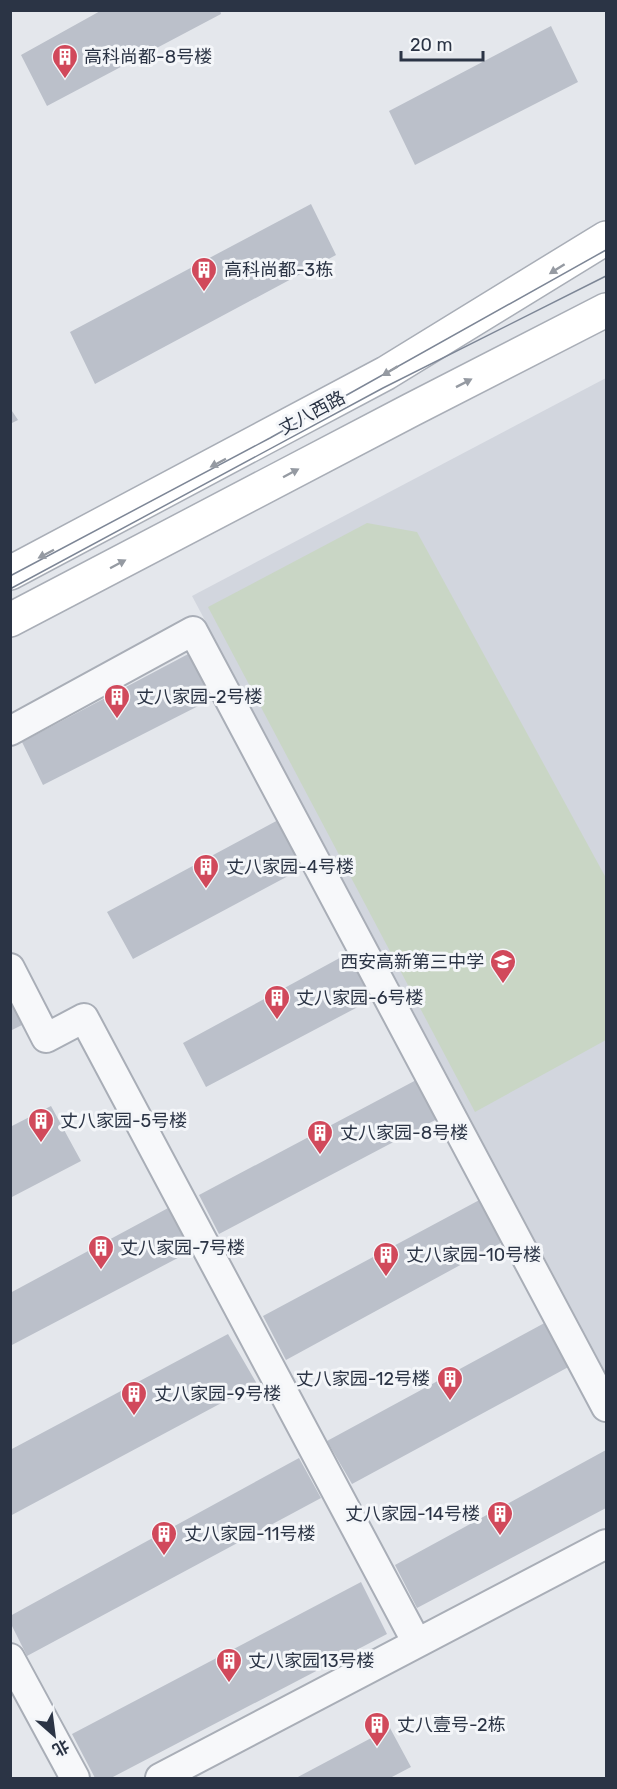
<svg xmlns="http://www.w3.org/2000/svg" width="617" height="1789" font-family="Rubik,'Noto Sans SC',sans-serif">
  <rect width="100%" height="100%" fill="#e4e7ec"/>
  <!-- built -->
  <path fill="#d2d6de" d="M606,378V1373L192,596Z"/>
  <!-- green -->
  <path fill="#c9d6c5" d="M367,523L417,532L606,878V1040L475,1112L208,607Z"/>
  <!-- building -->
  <path fill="#bbc0ca" d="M102,10H220L221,14L47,106L21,55Z
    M551,26L578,82L415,165L389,111Z
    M311,204L336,255L95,384L70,332Z
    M10,408L18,420L10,424Z
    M192,652L214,698L43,785L22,742Z
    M280,819L305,867L133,959L107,912Z
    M347,954L373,999L206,1087L183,1043Z
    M10,999L24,1024L10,1031Z
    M420,1078L441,1117L219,1234L199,1195Z
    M51,1106L81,1161L10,1198V1127Z
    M485,1197L508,1239L286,1360L263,1316Z
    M170,1207L193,1250L10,1346V1293Z
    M550,1320L574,1364L352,1484L327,1441Z
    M228,1334L257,1384L10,1516V1450Z
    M606,1450V1508L417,1608L395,1565Z
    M299,1458L321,1498L27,1656L10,1622V1616Z
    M361,1582L387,1634L111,1778H95L72,1734Z
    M390,1728L411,1767L390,1778H296Z"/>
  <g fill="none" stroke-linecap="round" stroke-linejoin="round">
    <defs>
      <path id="minor" d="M10,731L193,631L606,1407
        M10,968L46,1038L84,1018L417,1643
        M10,1658L75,1778
        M160,1778L606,1544"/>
      <path id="secondary" d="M10,573L386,373L606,238
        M10,620L411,410L606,310"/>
    </defs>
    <!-- minor casing -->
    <use href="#minor" stroke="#a9aeb7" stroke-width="32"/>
    <!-- secondary casing -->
    <use href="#secondary" stroke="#a9aeb7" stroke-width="36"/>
    <!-- minor -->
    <use href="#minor" stroke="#f7f8fa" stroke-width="28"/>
    <!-- secondary -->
    <use href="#secondary" stroke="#fff" stroke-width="33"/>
    <!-- tram -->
    <path stroke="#7d8696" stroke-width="1.5" d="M10,576L270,438L606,250
      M10,589L383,388L606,276"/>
  </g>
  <!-- one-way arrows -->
  <defs><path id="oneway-solid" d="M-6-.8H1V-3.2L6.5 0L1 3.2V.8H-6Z" transform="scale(1.5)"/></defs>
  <g fill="#959aa2">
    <use href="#oneway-solid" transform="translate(557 269) rotate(148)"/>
    <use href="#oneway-solid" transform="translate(390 371) rotate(149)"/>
    <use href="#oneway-solid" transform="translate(464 383) rotate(-27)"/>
    <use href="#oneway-solid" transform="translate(218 463) rotate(152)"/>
    <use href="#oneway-solid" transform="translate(291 473) rotate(-28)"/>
    <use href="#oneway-solid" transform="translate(46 554) rotate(152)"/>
    <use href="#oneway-solid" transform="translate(118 564) rotate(-28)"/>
  </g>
  <!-- icons -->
  <defs>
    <symbol id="building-pin" viewBox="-11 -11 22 30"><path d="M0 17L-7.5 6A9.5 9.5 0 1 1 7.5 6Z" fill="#d1495b" stroke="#f4f6f9"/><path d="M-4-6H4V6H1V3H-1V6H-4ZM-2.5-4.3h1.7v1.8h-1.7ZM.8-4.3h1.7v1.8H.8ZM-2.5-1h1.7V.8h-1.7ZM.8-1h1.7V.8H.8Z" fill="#fff"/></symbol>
    <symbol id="school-pin" viewBox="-11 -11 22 30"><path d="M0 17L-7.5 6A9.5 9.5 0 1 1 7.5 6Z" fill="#d1495b" stroke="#f4f6f9"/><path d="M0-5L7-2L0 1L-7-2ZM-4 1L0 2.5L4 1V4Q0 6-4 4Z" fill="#fff"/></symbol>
  </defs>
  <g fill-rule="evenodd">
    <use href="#building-pin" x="50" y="42" width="30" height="40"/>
    <use href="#building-pin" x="189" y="255" width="30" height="40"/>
    <use href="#building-pin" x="102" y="682" width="30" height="40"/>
    <use href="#building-pin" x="191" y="852" width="30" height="40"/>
    <use href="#school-pin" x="488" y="947" width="30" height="40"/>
    <use href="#building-pin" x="262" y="983" width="30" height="40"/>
    <use href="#building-pin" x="26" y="1106" width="30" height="40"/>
    <use href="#building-pin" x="305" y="1118" width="30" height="40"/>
    <use href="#building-pin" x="86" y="1233" width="30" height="40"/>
    <use href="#building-pin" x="371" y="1240" width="30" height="40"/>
    <use href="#building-pin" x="435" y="1364" width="30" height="40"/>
    <use href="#building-pin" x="119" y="1379" width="30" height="40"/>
    <use href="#building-pin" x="485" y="1499" width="30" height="40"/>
    <use href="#building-pin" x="149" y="1519" width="30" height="40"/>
    <use href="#building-pin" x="214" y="1646" width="30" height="40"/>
    <use href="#building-pin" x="362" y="1710" width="30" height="40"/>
  </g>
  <g text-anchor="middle" stroke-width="6" stroke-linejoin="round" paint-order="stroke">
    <!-- poi labels -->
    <g font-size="18" fill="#2b3445" stroke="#f4f6f9" text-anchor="start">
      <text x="84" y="63">高科尚都-8号楼</text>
      <text x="224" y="276">高科尚都-3栋</text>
      <text x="136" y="703">丈八家园-2号楼</text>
      <text x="226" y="873">丈八家园-4号楼</text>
      <text x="484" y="968" text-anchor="end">西安高新第三中学</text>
      <text x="296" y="1004">丈八家园-6号楼</text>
      <text x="60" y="1127">丈八家园-5号楼</text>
      <text x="340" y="1139">丈八家园-8号楼</text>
      <text x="120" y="1254">丈八家园-7号楼</text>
      <text x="406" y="1261">丈八家园-10号楼</text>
      <text x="430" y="1385" text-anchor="end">丈八家园-12号楼</text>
      <text x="154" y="1400">丈八家园-9号楼</text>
      <text x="480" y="1520" text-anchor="end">丈八家园-14号楼</text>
      <text x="184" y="1540">丈八家园-11号楼</text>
      <text x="248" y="1667">丈八家园13号楼</text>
      <text x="397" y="1731">丈八壹号-2栋</text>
    </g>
    <!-- street labels -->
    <g font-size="18" fill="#2b3445" stroke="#f4f6f9">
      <text transform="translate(312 413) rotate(-28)" y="6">丈八西路</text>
    </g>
  </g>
  <!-- border -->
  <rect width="617" height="1789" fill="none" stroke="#2b3445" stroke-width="24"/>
  <!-- north arrow -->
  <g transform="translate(54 1735) rotate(152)" stroke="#f4f6f9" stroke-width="4.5" paint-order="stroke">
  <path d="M0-4.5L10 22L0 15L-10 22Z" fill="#2b3445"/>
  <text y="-9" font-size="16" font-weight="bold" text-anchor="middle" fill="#2b3445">北</text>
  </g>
  <!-- scale -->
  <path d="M401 51v9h82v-9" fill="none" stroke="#2b3445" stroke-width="3"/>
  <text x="410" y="51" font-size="18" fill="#2b3445" stroke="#f4f6f9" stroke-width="4.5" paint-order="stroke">20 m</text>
</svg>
